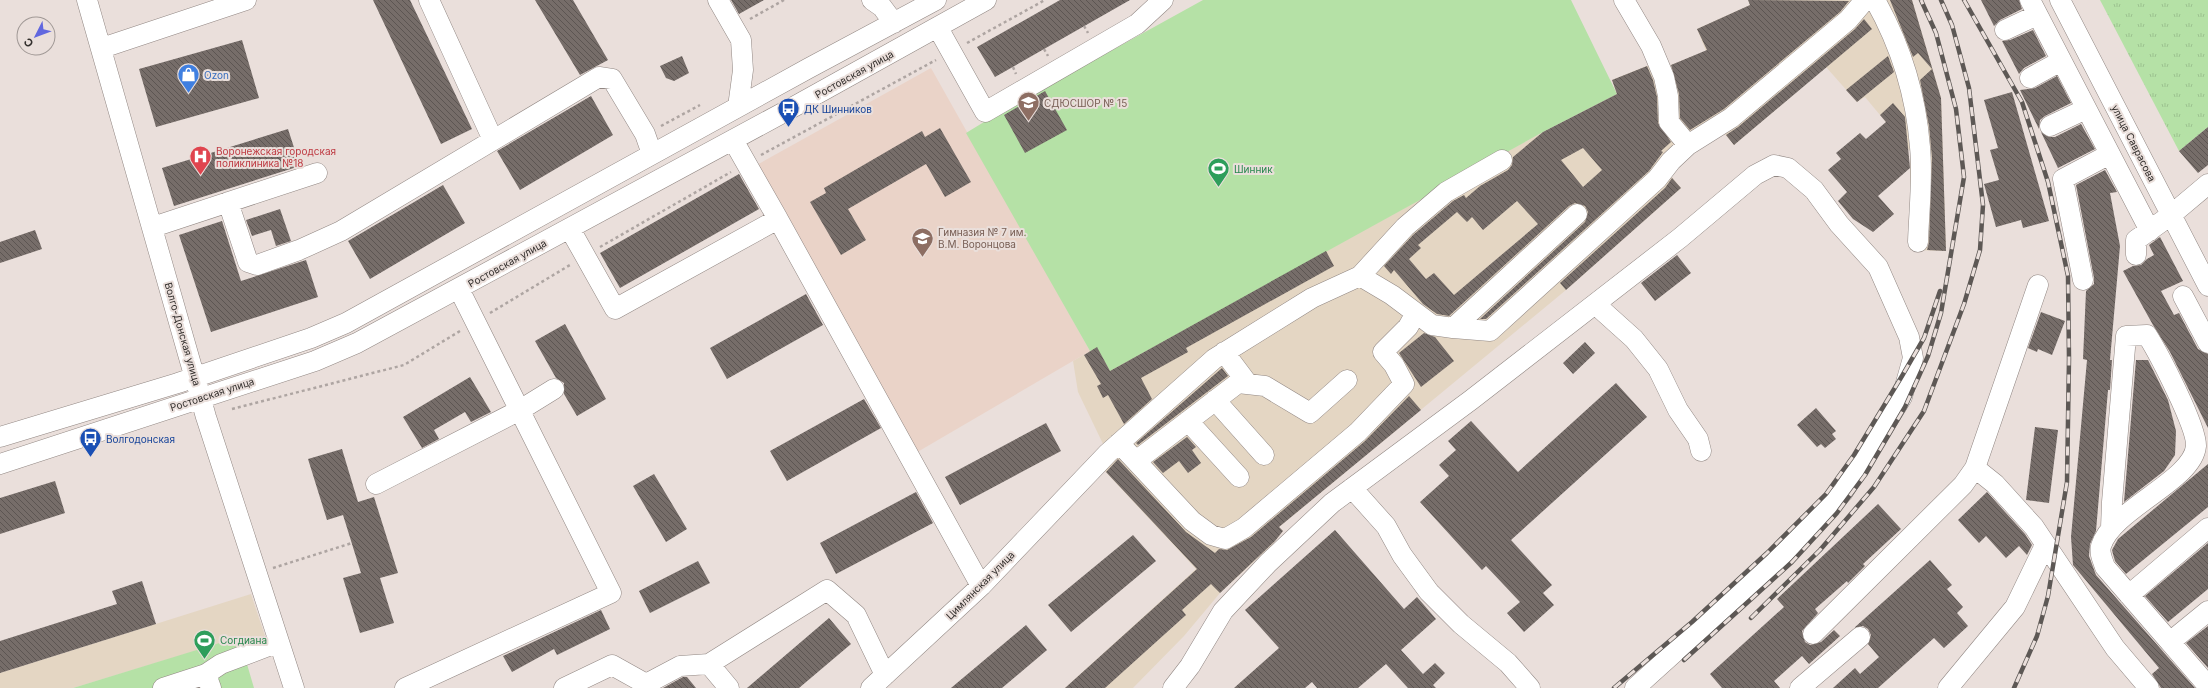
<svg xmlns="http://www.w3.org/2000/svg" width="2208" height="688" font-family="Inter,sans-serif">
  <defs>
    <pattern id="grass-tufts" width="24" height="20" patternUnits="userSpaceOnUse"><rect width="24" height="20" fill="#b5e1a6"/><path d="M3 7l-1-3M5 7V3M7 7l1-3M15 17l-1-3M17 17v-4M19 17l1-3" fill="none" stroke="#9cc18f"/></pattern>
    <pattern id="building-back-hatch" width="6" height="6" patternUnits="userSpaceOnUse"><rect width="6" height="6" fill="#766d69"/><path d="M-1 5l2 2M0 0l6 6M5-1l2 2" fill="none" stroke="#5c5552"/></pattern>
  </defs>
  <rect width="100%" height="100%" fill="#eadfdb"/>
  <!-- industrial -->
  <path fill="#e4d6c3" d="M1748,0H1912L1941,98L1946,251L1910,250V151L1865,97L1857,102L1826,67L1734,145L1724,133L1705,140L1670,175L1681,188L1566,290L1279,527L1283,531L1272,545L1220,593L1184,636L1133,688H1065L1196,569L1101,467L1105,448L1078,392L1073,361L1097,347L1110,370L1543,132L1617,94L1612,80L1662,60L1666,67L1706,51L1697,29L1750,5Z
    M251,594L266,639L241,646L238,638L73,688H0V673Z"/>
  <!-- education -->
  <path fill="#ead3c8" d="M931,68L1090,351L914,454L755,166Z"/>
  <!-- grass -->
  <path fill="url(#grass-tufts)" d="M2100,0H2208V127L2179,151Z"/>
  <!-- pitch -->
  <path fill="#b5e1a6" d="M1203,0H1571L1617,94L1543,132L1110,371L1097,348L1090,351L966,133L1002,111Z
    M239,637L254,688H73Z"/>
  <!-- building -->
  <path fill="url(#building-back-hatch)" fill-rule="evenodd" d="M373,0H410L472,129L441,144Z
    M535,0H573L608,60L580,75Z
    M731,0H764L739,14Z
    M1060,0H1130L995,77L977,47Z
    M1748,0L1849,1L1840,12L1724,109L1690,130L1680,118L1679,94L1671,65L1707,50L1697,29L1750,5Z
    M1890,0H1912L1941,98L1946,251L1927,250L1929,242L1932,158L1929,126L1920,80L1932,69L1918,53L1913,57Z
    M1981,0H2019L2022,9L2000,20L1994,26Z
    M1864,19L1872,29L1734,145L1726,135L1738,127L1855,29Z
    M2033,30L2046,56L2024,68L2019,74L2002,41L2010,40Z
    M242,40L259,98L156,127L139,69Z
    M682,56L689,73L674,81L666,78L660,66Z
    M1888,56L1894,72L1857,102L1846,90Z
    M1647,66L1653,80L1657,97L1658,123L1671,142L1661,151L1663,152L1649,171L1486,319H1480L1585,222L1588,212L1585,206L1575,203L1569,206L1449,316L1437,314L1423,304L1394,270L1391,274L1384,266L1413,235L1453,201L1464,195L1466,198L1480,186L1508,170L1512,165L1513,157L1543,132L1617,94L1612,80ZM1583,148L1602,170L1583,187L1561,160ZM1517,201L1538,224L1454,295L1434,273L1426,279L1409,259L1421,248L1418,245L1457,212L1467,222L1472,217L1483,230Z
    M2057,76L2071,103L2045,116L2040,120L2039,129L2020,90L2035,88Z
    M1045,91L1067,130L1025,153L1004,115Z
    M2012,92L2049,221L2023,228L2021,220L1996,227L1984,184L1999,180L1990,150L1998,148L1984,100Z
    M591,96L613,135L520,190L497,151Z
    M1893,103L1905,117L1910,168L1878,196L1894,214L1873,232L1853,219L1838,201L1847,192L1828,170L1841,159L1836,153L1860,133L1866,139L1886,122L1880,115Z
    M2081,124L2095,149L2058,168L2041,132L2049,137H2055Z
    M2208,127V165L2198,173L2179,151Z
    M940,128L971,182L945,197L926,164L848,209L866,240L841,255L810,202L826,193L824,188L922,131L925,137Z
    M288,129L300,166L174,206L162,168Z
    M2105,170L2117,192L2110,193L2120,246L2110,360H2112L2110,390H2108L2096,531L2090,544L2089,556L2096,575L2195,688H2161L2152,674L2159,668L2073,565L2071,537L2087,360L2083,359L2086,291L2094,284V278L2076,185Z
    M739,174L759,209L620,288L600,253Z
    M1672,178L1681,188L1566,290L1560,283L1665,188Z
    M443,185L465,223L370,279L348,241Z
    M280,209L291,241L276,246L271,230L252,236L246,220Z
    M222,221L241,281L306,260L318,297L211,332L179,235Z
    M35,230L42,249L0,263V242Z
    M2160,237L2183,281L2161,291L2174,315L2179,313L2198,349L2208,354V428L2170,352L2153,325L2123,271L2133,266L2141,265L2147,259L2154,255L2149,245Z
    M1326,251L1334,266L1186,348L1188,352L1141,378L1152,399L1124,424L1108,395L1103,398L1097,386L1101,384L1084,355L1097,347L1110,371Z
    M1677,255L1691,273L1655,301L1641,283Z
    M806,294L823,325L727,379L710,348Z
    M2041,312L2065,321L2052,355L2038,349L2037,352L2028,348Z
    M565,324L606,399L577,416L564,394V383L556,378L535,341Z
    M1424,333L1435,337L1454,361L1421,387L1399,353Z
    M1585,342L1595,353L1573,374L1563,363Z
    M2136,360H2148L2168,400L2176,431L2175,455L2164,471L2124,502Z
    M1222,368L1228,376L1138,445L1136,443Z
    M470,377L491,412L471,422L465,412L434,430L439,439L422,448L403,417Z
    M1616,383L1647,417L1511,540L1552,585L1543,593L1554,605L1524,632L1507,613L1520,602L1486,566L1482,570L1420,502L1449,476L1439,465L1456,450L1448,441L1471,421L1518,472Z
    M1409,396L1421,410L1279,527L1283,531L1275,541L1220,593L1211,584L1182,610L1186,615L1105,688H1065L1197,569L1106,472L1118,459L1186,532L1215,553L1219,549L1227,550L1251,537L1365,441Z
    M864,399L881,428L787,481L770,451Z
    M1816,408L1836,431L1832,434L1836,439L1825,448L1821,444L1817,447L1797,425Z
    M1046,423L1061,451L960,505L945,477Z
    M2035,427L2058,430L2049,503L2026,500Z
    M1187,437L1196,447L1192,450L1201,463L1188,473L1179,461L1163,473L1153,462Z
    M342,449L358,502L374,497L398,573L380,578L394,623L360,633L343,578L361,573L343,515L327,520L308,459Z
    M2208,464V507L2126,574L2115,561L2113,554L2112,550L2118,539Z
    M654,474L687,529L666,542L633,486Z
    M55,481L65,513L0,534V498Z
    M916,492L933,523L836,574L820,543Z
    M1987,492L2025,534L2032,545L2027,555L2019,546L2006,558L1986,536L1979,543L1958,520Z
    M1878,504L1901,529L1863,564L1865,566L1848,583L1847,581L1815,609L1818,613L1802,631L1805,642L1810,645L1821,642L1834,630L1840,636L1809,664L1802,656L1774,681L1780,688H1722L1710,674L1784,607L1777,599Z
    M1335,530L1404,609L1417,597L1436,619L1401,650L1423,674L1435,663L1445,673L1433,685L1436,688H1408L1386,664L1358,688H1317L1312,682L1305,688H1234L1279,648L1245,610Z
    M1133,535L1156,561L1071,632L1048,605Z
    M2208,543V589L2168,622L2145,596Z
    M1930,560L1952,585L1947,589L1963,607L1957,613L1968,626L1944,648L1934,638L1878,688H1833L1855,668L1860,674L1879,657L1868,644L1871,635L1868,629L1863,626L1854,628Z
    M698,561L710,583L650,613L639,591Z
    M142,581L156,624L0,673V641L117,604L112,591Z
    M601,610L610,629L557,655L554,649L512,672L503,656Z
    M829,618L851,644L799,688H747Z
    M1026,625L1047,650L1002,688H951Z
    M2208,626V668L2186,643Z
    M683,677H687L696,688H663Z"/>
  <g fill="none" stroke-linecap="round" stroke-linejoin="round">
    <defs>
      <path id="minor" d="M87,0L206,417L294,688
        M429,0L493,140
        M718,0L741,40L743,70L738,107
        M872,0L882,7L894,23
        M1624,0L1651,46L1664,77L1668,96L1669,122L1688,145
        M1875,0C1901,46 1916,95 1920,147C1923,178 1919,211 1918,242
        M2030,0L2150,231
        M2060,0L2208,286
        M938,28L985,112L1137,24L1163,0
        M2005,30L2037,15
        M102,48L246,0
        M2030,78L2061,61
        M2050,126L2086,109
        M228,202L248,262L257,265L299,250L341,231L599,77L612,79L645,134L652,154
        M778,219L981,586
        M153,227L317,173
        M570,229L615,309L778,219L733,140
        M2136,255V240L2171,215L2208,184
        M1360,276L1392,295L1432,325L1453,328L1577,214
        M2083,280L2063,179L2110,154
        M2183,296L2208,343
        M1595,304L1634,339L1658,369L1678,410L1698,439L1701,451
        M1453,328L1490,331L1657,179L1671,161L1688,145L1731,118L1848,20L1865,0
        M1224,352L1248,384
        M1215,400L1264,455
        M1188,421L1239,477
        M0,437L178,383L311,338L346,323L809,68L936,0
        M1119,443L1192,521L1211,535L1225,539L1244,528L1358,432L1404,384L1394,365L1383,352L1408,327L1416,313
        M1136,461L1238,383L1265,386L1310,413L1347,380
        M0,464L315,361L357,343L788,110L986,0
        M1975,468L1995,484L2034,527L2115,648L2149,688
        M376,484L520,410L554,389
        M1352,488L1386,526L1402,555L1429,592L1461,624L1508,663L1530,688
        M2111,528L2112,502L2126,336L2147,335C2159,354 2197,427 2196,446C2193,481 2112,509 2101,546C2099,553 2103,561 2105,567L2170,642
        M2129,595L2208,528
        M2208,611L2170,642L2208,686
        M1813,634L1963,485L1975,468L2038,285
        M709,664L729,688
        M206,674L221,664L279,642
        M163,688L206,674L211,688
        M405,688L611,593L459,289
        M564,688L612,665L646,684L680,666L709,664L827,590L856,615L885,675
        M871,688L981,586L1108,453L1214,359L1312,298L1360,276L1405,227L1446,192L1502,160
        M1173,688L1190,666L1223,611L1268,563L1332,503L1471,400L1680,238L1755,175L1774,165L1788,168L1814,190L1839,224L1878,267L1909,337L1913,358L1902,397L1843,492L1780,557L1635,688
        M1800,688L1860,637
        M1948,688L2015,607L2045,545"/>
    </defs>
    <!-- minor casing -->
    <use href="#minor" stroke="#918783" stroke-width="21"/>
    <!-- path -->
    <path stroke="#aea5a2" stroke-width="2.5" stroke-dasharray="3 3" stroke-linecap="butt" d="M750,19L784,0
      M1084,26L1088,33
      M967,43L1045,0
      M1044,49L1048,56
      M1013,67L1016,74
      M661,126L700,105
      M761,155L936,60
      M600,247L731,172
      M490,313L570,265
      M232,409L404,365L460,331
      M273,568L352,543"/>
    <!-- minor -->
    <use href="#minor" stroke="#fff" stroke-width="20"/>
    <defs>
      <path id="rail" d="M1964,0L2022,102L2048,182L2068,276L2069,359L2067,482L2048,596L2037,636L2014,688
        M1751,618L1820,550L1874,487L1924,411L1964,304L1980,250L1983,205L1969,88L1952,25L1941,0
        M1684,660L1792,562L1837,513L1865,475L1905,407L1928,356L1941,313L1964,177L1956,109L1936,33L1921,0
        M1614,688L1692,622L1767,553L1826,494L1854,455L1902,376L1924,338L1940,291"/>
    </defs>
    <!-- rail casing -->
    <use href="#rail" stroke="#5d5855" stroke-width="4.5"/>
    <!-- rail -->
    <use href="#rail" stroke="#eadfdb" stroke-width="3" stroke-dasharray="9" stroke-linecap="butt"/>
  </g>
  <!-- icons -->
  <defs>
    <symbol id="shop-pin" viewBox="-11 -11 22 30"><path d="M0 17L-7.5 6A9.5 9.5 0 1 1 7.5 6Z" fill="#3f7fe0" stroke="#eadfdb"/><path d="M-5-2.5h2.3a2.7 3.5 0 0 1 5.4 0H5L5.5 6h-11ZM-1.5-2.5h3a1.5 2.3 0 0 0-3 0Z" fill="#fff"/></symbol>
    <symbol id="school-pin" viewBox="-11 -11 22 30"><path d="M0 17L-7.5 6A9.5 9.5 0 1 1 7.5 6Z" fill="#8d6e63" stroke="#eadfdb"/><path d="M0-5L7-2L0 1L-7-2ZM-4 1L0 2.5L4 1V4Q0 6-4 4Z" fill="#fff"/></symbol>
    <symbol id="bus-pin" viewBox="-11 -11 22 30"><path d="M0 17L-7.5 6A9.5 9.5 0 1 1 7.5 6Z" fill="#1a4fb4" stroke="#eadfdb"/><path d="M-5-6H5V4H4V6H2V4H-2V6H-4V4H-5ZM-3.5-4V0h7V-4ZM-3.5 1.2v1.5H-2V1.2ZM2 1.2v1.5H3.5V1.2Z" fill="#fff"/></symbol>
    <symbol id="hospital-pin" viewBox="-11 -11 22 30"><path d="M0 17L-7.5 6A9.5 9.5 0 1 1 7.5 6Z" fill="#e0444e" stroke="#eadfdb"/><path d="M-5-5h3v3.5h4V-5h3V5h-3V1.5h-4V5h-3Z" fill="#fff"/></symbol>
    <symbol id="stadium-pin" viewBox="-11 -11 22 30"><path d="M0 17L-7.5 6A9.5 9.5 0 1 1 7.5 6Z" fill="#2e9e5b" stroke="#eadfdb"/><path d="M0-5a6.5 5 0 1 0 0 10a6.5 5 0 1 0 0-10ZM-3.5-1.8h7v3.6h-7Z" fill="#fff"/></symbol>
  </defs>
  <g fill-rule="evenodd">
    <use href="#shop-pin" x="176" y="62" width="25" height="34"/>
    <use href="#school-pin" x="1016" y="90" width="25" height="34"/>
    <use href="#bus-pin" x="776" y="96" width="25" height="34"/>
    <use href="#hospital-pin" x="188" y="144" width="25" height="34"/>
    <use href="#stadium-pin" x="1206" y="156" width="25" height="34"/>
    <use href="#school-pin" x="910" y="226" width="25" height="34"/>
    <use href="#bus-pin" x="78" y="426" width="25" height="34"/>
    <use href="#stadium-pin" x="192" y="628" width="25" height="34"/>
  </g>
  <g text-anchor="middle" stroke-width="4" stroke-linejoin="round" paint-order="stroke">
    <!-- street labels -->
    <g font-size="10" fill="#34302e" stroke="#eadfdb">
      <text transform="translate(854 74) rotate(-29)" y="4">Ростовская улица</text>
      <text transform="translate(2134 143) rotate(63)" y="4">улица Саврасова</text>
      <text transform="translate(507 263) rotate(-29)" y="4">Ростовская улица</text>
      <text transform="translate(183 334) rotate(74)" y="4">Волго-Донская улица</text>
      <text transform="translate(212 394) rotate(-18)" y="4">Ростовская улица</text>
      <text transform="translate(980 585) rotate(-45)" y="4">Цимлянская улица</text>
    </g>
    <!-- shop labels -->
    <g font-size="10" fill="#366cbe" stroke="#eadfdb" text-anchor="start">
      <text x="204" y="79">Ozon</text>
    </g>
    <!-- education labels -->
    <g font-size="10" fill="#785e54" stroke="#eadfdb" text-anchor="start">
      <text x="1044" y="107">СДЮСШОР № 15</text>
      <text x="938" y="236">Гимназия № 7 им.<tspan x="938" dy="12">В.М. Воронцова</tspan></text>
    </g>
    <!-- transit labels -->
    <g font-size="10" fill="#164399" stroke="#eadfdb" text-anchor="start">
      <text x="804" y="113">ДК Шинников</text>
      <text x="106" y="443">Волгодонская</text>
    </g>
    <!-- health labels -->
    <g font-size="10" fill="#be3a42" stroke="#eadfdb" text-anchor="start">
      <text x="216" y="155">Воронежская городская<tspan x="216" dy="12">поликлиника №18</tspan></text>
    </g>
    <!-- leisure labels -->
    <g font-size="10" fill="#27864d" stroke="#eadfdb" text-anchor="start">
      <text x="1234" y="173">Шинник</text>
      <text x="220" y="644">Согдиана</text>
    </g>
  </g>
  <!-- north arrow -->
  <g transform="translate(36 36) rotate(228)"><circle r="19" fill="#eadfdb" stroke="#a19996"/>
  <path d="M0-3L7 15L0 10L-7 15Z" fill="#6167df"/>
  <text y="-6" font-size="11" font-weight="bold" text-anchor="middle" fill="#34302e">С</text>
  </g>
</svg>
